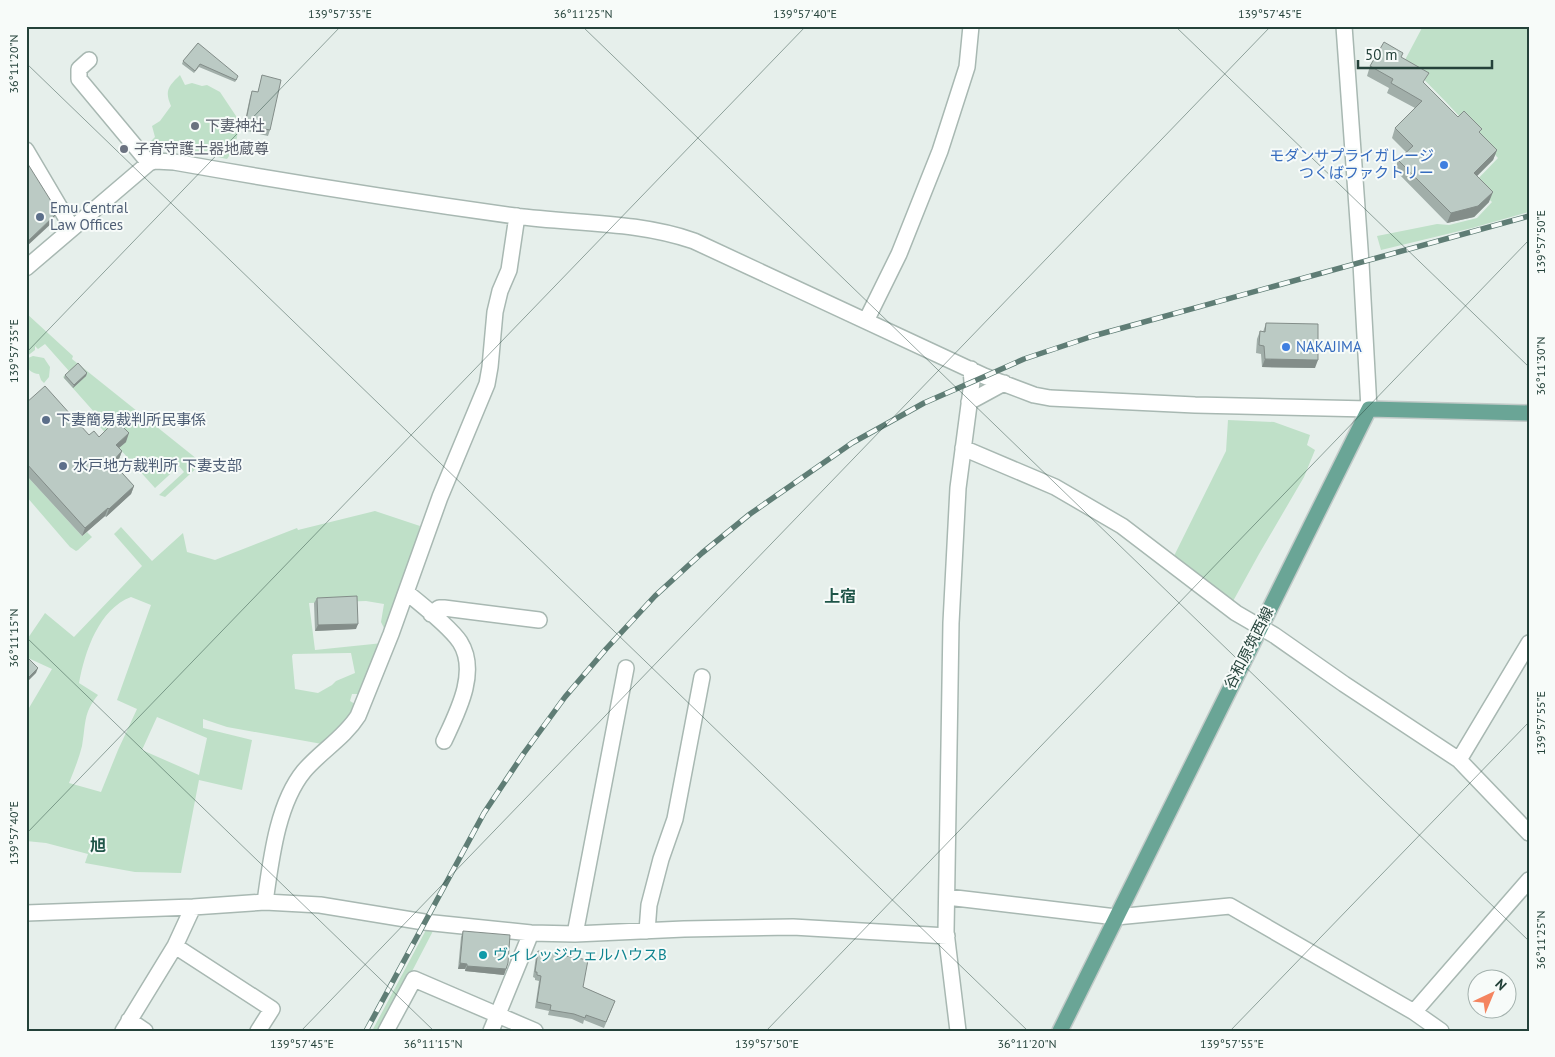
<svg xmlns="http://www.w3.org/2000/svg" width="1555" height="1057" font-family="'PT Sans','Noto Sans JP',sans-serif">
  <rect width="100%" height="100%" fill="#e6efeb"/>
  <!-- green -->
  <path fill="#bfe0c8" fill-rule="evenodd" d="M1423,26H1529V212L1472,228L1381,250L1377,236L1437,224L1449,225L1477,218L1492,202L1473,184L1498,158L1447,103L1405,60Z
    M180,75L185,85L192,83L202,86L207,85L220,92L240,122L235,147L227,159L149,143L155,137L152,126L160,121L171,106C164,90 169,86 180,75Z
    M26,313L73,356L72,359L202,463L165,497L159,495L184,472L179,466L155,488L92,418L95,413L63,377L69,371L45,344L38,349L35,346V350L26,357Z
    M33,356L44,358L50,367L49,377L44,383L41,380L39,374C30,373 24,367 28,358Z
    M1228,420L1274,422L1310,435L1307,445L1315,450L1304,477L1259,554L1232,603L1173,558L1226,451Z
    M26,475L82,536L87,532L92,537L78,550L76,551L70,547L26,496Z
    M375,511L420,526L389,631L384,628L381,622L384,604L366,601L309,603L315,650L383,643L360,694H352L350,701L355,704V714L322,744L227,727L203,719V728L252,740L242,790L199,780L181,873L135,872L85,863L88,854L46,843L26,841V713L52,669L26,657V641L45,613L74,637L142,566L114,534L121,527L152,561L183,533L187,552L215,560L297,528L298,530ZM131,597L151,605L117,700L137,709L118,750L101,792L69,783C74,771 79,758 82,746C86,724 83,713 98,695L79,683C85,651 99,609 131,597ZM348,653H351L355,673L336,681L332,685L318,693L295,689L292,656L293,654ZM157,717L207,738L199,775L142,750Z
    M426,930L433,931L381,1031H372Z"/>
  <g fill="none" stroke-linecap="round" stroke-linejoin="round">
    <defs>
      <path id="minor" d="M89,60L79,69V79L149,163
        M26,150L72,228
        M26,268L149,163L155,161L174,162C287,182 401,200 515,216C575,224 637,221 694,241L984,376L1034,395L1050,398L1195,405L1369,409L1361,263L1344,26
        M866,321L899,254L940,151L967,67L971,26
        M969,402L1004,383
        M963,448L1055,487L1122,526L1236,613L1274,635L1344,684L1459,760L1529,833
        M406,592C421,604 450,627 460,642C479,672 457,713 444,741
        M431,614L439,608H444L539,620
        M1459,760L1529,643
        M947,897L1116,917L1230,906L1414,1012L1441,1031
        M265,902C271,860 277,804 304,771C321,751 344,738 358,716L391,634L440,497L487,384L490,367L495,312L500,291L509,270L517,216
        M26,913L193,907L265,902L320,905L424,922L531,933L575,934L684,929L793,927L947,936
        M647,931L649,905L661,859L675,819L702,677
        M575,934L626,668
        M175,946L272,1009L258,1031
        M1414,1012L1529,880
        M129,1020L145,1031
        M123,1031L175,946L193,907
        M386,1031L414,979L535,1031
        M491,1031L531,933
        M958,1031L946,932L951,623L958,488L972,382L971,369"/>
      <path id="major" d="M1060,1031L1369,409L1529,413"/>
    </defs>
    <!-- minor casing -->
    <use href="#minor" stroke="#a8b8b2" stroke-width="18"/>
    <!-- major casing -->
    <use href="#major" stroke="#c2cac8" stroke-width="18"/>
    <!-- minor -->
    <use href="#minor" stroke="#fff" stroke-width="15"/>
    <!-- major -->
    <use href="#major" stroke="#6aa596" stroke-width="15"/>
    <defs>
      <path id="rail" d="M366,1031L484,813L524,753L565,697L606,649L655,596L702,553L750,514L852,443L924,403L972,382L1024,359L1093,336L1529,216"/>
    </defs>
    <!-- rail casing -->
    <use href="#rail" stroke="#5f7d75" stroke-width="5.5"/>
    <!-- rail -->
    <use href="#rail" stroke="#f7fbf9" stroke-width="4" stroke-dasharray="11" stroke-linecap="butt"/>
  </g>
  <!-- wall -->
  <path fill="#a1aea9" d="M198,43L237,79L235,82L199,67L194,73L182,64L183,61Z
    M1402,58L1425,84L1458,117L1480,133L1497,150L1493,160L1477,176L1489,202L1474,217L1447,223L1395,170L1398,160L1406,152L1392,138L1395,128L1415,108L1387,93L1389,88L1367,76L1370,66Z
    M262,75L270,130L268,136L243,130L250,97L252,91L258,92Z
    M1266,323L1315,368L1262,367L1261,354L1256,353L1257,339L1260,331L1263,332Z
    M87,373L86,376L73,388L64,378L65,375Z
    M26,403L89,435L126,442L119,448L122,451L119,459L114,465L134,486L131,494L106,517L105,516L82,536L26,475Z
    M317,598L356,629L315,631L314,603Z
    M463,931L508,963L504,975L465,971V969H458L461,937Z
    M538,951L583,987L615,1001L604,1028L584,1020L583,1024L572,1019L548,1015L549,1011L535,1008L539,981L535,980V978L533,977L536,956Z"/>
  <!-- shaded-wall -->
  <path fill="#838d89" d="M1497,150L1493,160L1470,183L1474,173Z
    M1493,192L1489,202L1474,217L1447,223L1451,213Z
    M55,215L53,222L26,247V243Z
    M1265,359L1318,360L1315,368L1262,367Z
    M87,373L86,376L73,388L74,385Z
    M129,433L126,442L113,453L116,445Z
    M122,451L119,459L109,470L112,462Z
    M134,486L131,494L106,517L109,509Z
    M108,508L105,516L82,536L85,528Z
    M358,624L356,629L315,631L318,625Z
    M38,668L36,673L26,683V680Z
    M460,963L467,964L465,969H458Z
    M467,966L506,969L504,975L465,971Z"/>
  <!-- building -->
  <path fill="#bbcac4" stroke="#838d89" d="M1384,42L1403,53L1401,57L1429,73L1423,82L1458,117L1464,111L1482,129L1479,132L1497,150L1474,173L1493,192L1478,206L1451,213L1398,160L1413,146L1395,128L1422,101L1391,83L1393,79L1370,66Z
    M198,43L238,76L236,80L200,64L195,71L183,61Z
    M262,75L281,80L270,130L245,125L252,91L258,92Z
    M26,161L56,209L55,215L26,243Z
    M1266,323L1318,324V360L1265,359L1264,346L1259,345L1260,331L1265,332Z
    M78,363L87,373L74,385L65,375Z
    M45,386L89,435L94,431L99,437L116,420L129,433L116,445L122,451L112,462L134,486L109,509L108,508L85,528L26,463V403Z
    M357,596L358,624L318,625L317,598Z
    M26,656L38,668L26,680Z
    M463,931L510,935L508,963L506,969L467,966V964L460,963Z
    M538,951L588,960L583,987L615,1001L606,1022L586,1015L585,1018L574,1014L550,1010L551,1005L537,1002L541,976L537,975V972H535Z"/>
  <!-- ticks -->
  <path fill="none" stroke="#24423a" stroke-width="1" stroke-opacity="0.45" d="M582,26L1529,941M1175,26L1529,367M26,63L1028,1031M26,353L341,26M26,637L434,1031M26,834L806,26M301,1031L1271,26M766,1031L1529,240M1230,1031L1529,722"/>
  <!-- markers -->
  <g fill="#6b7280" stroke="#f7fbf9" stroke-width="2">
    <circle cx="195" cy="126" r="5"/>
    <circle cx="124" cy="149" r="5"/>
  </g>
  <g fill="#3f7fe0" stroke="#f7fbf9" stroke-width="2">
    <circle cx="1444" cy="165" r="5"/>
    <circle cx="1286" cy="347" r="5"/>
  </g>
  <g fill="#5c6f8a" stroke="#f7fbf9" stroke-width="2">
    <circle cx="40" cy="217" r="5"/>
    <circle cx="46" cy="420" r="5"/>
    <circle cx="63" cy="466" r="5"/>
  </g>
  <circle fill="#0f9aa8" stroke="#f7fbf9" stroke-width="2" cx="483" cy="955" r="5"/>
  <g text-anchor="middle" stroke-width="4" stroke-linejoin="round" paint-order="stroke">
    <!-- worship labels -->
    <g font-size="15" fill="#5b616d" stroke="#f7fbf9" text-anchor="start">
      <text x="205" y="131">下妻神社</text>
      <text x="134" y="154">子育守護土器地蔵尊</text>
    </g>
    <!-- shop labels -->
    <g font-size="15" fill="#366cbe" stroke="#f7fbf9" text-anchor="end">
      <text x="1434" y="161">モダンサプライガレージ<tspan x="1434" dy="17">つくばファクトリー</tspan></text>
      <text x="1296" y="352" text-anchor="start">NAKAJIMA</text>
    </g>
    <!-- service labels -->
    <g font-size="15" fill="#4e5e75" stroke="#f7fbf9" text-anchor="start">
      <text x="50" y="213">Emu Central<tspan x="50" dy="17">Law Offices</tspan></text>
      <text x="56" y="425">下妻簡易裁判所民事係</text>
      <text x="73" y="471">水戸地方裁判所 下妻支部</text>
    </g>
    <!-- street labels -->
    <g font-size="15" fill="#24423a" stroke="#f7fbf9">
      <text transform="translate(1249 648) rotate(-63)" y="5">谷和原筑西線</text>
    </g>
    <!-- culture labels -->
    <g font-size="15" fill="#0d838f" stroke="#f7fbf9" text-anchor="start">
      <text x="493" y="960">ヴィレッジウェルハウスB</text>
    </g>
    <!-- neighbourhood labels -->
    <g font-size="16" font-weight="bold" fill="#1f5548" stroke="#f7fbf9">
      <text x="840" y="602">上宿</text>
      <text x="98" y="851">旭</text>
    </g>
  </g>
  <!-- border -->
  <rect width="1555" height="1057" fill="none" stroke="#f7fbf9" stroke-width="55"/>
  <!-- north arrow -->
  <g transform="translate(1492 994) rotate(44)"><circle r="24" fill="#f7fbf9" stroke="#a3b1ad"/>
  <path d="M0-4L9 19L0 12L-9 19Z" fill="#f4845f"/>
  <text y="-8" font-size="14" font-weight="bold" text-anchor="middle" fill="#24423a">N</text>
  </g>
  <!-- scale -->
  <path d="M1358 60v8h134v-8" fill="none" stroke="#24423a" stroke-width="2.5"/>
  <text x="1365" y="60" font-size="15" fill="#24423a" stroke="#f7fbf9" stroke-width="4" paint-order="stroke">50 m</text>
  <rect x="28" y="28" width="1500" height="1002" fill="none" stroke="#24423a" stroke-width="2"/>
  <g font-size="12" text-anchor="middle" fill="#24423a">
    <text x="340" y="18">139°57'35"E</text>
    <text x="583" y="18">36°11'25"N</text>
    <text x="805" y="18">139°57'40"E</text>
    <text x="1270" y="18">139°57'45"E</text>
    <text transform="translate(14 64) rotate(-90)" y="4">36°11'20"N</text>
    <text transform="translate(1541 242) rotate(-90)" y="4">139°57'50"E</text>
    <text transform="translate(14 351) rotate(-90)" y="4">139°57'35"E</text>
    <text transform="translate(1541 366) rotate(-90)" y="4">36°11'30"N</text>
    <text transform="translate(14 638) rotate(-90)" y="4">36°11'15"N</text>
    <text transform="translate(1541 723) rotate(-90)" y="4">139°57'55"E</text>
    <text transform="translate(14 833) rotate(-90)" y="4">139°57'40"E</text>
    <text transform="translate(1541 940) rotate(-90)" y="4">36°11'25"N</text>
    <text x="302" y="1048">139°57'45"E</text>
    <text x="433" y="1048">36°11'15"N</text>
    <text x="767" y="1048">139°57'50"E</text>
    <text x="1027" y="1048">36°11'20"N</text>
    <text x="1232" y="1048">139°57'55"E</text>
  </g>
</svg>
